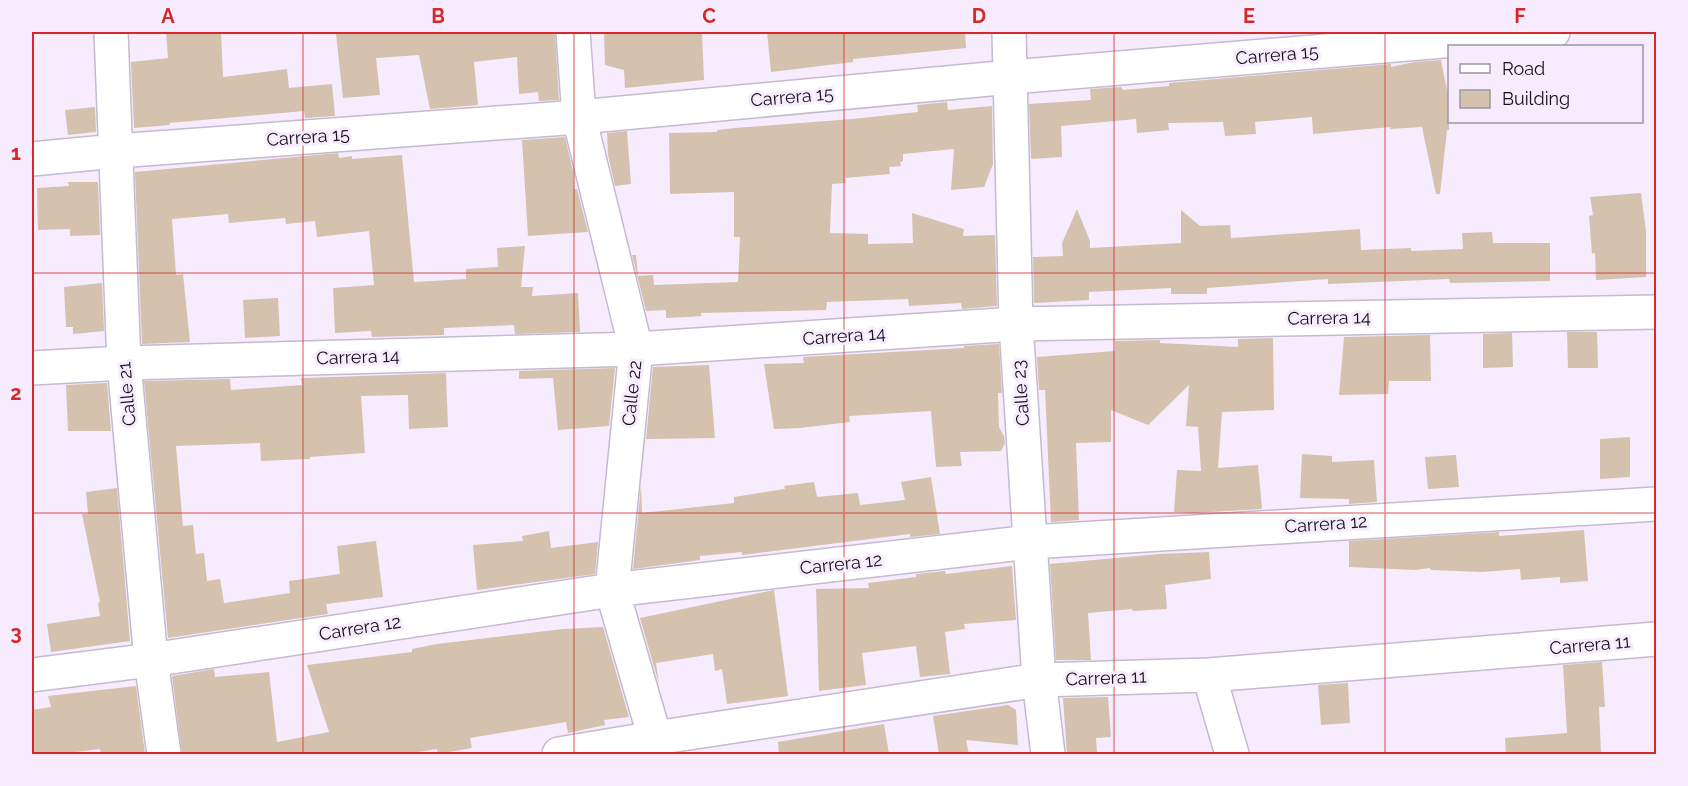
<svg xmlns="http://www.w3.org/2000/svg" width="1688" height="786" font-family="Raleway,sans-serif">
  <rect width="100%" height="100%" fill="#f6ecfe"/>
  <!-- building -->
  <path fill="#d4c2af" d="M166,32H221L223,77L287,69L289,88L332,84L335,116L305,118L304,111L169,123L170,125L134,128L131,62L168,58Z
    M360,32H555L559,100L539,101L538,92L519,94L517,57L474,62L478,105L430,109L419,55L376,58L380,95L343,98L336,34Z
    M604,32H702L704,80L625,88L624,70L605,65Z
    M767,32H965L966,48L853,59V62L771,72Z
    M1441,60L1449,100V130H1447L1440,194H1436L1422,127L1390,129L1391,127L1313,134L1312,117L1255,122L1256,134L1225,136L1223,122L1168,123L1169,130L1137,133L1136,119L1061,126L1062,157L1031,159L1029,104L1091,100L1090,89L1121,87L1123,90L1169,86V83L1391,64V67L1414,62Z
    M947,102L948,110L992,106L993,164L984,187L951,190L954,149L903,154V161L900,162L901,166L889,167L890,174L845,178L846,183L832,184L830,233L868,234V244L913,243L912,213L964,229L963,236L995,235L997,306L962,309L961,303L909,306L908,299L827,302L826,310L701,313V316L688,317L666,318V310L646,311L632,255H636L638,276L653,275L654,285L738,282L740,237H734V192L670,194L669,133L717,132V130L735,128L852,119L918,112L917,105Z
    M95,107L96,132L68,135L65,110Z
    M627,131L631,184L615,186L608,155L607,133Z
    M565,137L573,171L574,189H577L588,232L528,236L522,140Z
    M338,153L339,158L352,156V159L402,155L414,282L466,279V269L498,267L497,248L525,246L521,287H533L532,296L578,293L580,332L515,334L514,325L444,328V335L372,337L371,331L335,333L333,288L374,285L369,231L317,237L315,221L286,224L285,218L229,223L228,214L172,219L176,275L183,274L190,342L142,344L135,172Z
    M68,182H98L100,235L70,236V229L38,230L37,188L69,186Z
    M1641,193L1646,232V277L1596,280L1595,253L1592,254L1589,216L1593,215L1590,197Z
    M1077,209L1090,241V248L1181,243V210L1200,226L1230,225L1231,238L1360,229L1361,250L1411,248V251L1463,249L1462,233L1492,232L1493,243H1550V281L1450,283L1449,279L1328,284V279L1207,288V294H1171V288L1089,292V300L1034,303L1033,257L1063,256L1062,243Z
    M102,283L104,331L73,334V327H66L64,287Z
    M278,298L280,336L245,338L243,300Z
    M1567,332H1597L1598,368H1568Z
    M1512,333L1513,367L1483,368V334Z
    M1430,335L1431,381H1389L1388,394L1339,395L1344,337Z
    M1273,338L1274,410L1222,412L1218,468L1258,465L1262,509L1194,513L1174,512L1177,470L1201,471L1198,427L1186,426L1189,385L1148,425L1111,410V442L1076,443L1079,520L1051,522L1045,390H1039L1037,357L1115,351V341L1160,340V343L1238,347V339Z
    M999,344L1002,393H998L999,427L1004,436L1005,443L1001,451L960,452L962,466L936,467L931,411L849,416L850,422L800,428L774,429L764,364L804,363L803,357L964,348V346Z
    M709,365L715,438L646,439L653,367Z
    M615,368L609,426L558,430L553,378L519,379V371Z
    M446,373L448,427L409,429L408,395L361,396L365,453L310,457V459L261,461L260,443L176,446L183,526L193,525L196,554L204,553L207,581L220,579L224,603L290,593L289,581L340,574L337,546L376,541L383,597L326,604L328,614L168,638L144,381L230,379L231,390L302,385L301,378H305Z
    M107,383L111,431H68L66,385Z
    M1630,437V477L1600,479V439Z
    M1302,454L1332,456V462L1374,460L1377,502L1349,504V499L1300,498Z
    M1456,455L1459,487L1428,489L1425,457Z
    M931,477L940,534L910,537V534L742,555V552L700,556V560L633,569L641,485L642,513L734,503V497L785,489L784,486L814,482L817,497L858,493L860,505L905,500L901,482Z
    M117,488L130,641L51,652L47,624L100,616L98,603L100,602L82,514H88L86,492Z
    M1584,530L1588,581L1560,583V577L1521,580L1520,569L1482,572L1431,570L1430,568L1415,570L1349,567V541L1499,532V536Z
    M549,531L551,548L598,542L595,574L477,590L473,545L523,541L522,536Z
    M1209,552L1211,579L1165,585L1167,609L1133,611L1132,609L1088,613L1091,660H1056L1050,564L1159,554Z
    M1012,566L1016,620L964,624L965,629L945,632L950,674L920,677L916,646L862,653L866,685L819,691L816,589L869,588L868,583L916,577V574L945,571L946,574Z
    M774,590L788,696L727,704L722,669L715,671L713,654L656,663L659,684L640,618Z
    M603,627L629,717L604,720L605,725L568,733L566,722L470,738L472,748L438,754L437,749L406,754H182L172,676L214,669L215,677L269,672L277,742L329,732L307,665L412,652V649L437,644L563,629Z
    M1602,662L1605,707H1599L1601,754H1506L1505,738L1567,733L1563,665Z
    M1348,683L1350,723L1321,725L1318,685Z
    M136,686L145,754H101L100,749L60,754H32V710L51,707L48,696Z
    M1108,697L1111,737L1096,738L1097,752L1067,754L1063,698Z
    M1008,705L1016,710L1018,745L966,740L969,754H939L933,716Z
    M884,724L889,754H779L778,742Z"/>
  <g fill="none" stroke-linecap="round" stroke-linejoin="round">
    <defs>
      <path id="minor" d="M111,32L124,363L151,660L164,754
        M573,32L579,117L636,349L612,590L655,738L656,754
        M1009,32L1016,324L1039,680L1048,754
        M32,159L116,151L579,117L1011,77L1553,32
        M32,675L151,660L612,590L1030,542L1656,504
        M1209,675L1232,754
        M559,754L655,738L1039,680L1209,675L1656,639"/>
      <path id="tertiary" d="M32,368L124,363L636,349L1016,324L1656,312"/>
    </defs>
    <!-- minor casing -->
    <use href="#minor" stroke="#c5bad0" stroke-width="36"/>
    <!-- tertiary casing -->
    <use href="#tertiary" stroke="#c5bad0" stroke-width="36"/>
    <!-- minor -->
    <use href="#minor" stroke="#fff" stroke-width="33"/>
    <!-- tertiary -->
    <use href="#tertiary" stroke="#fff" stroke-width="33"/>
  </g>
  <!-- grid -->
  <path fill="none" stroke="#d62828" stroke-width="1.5" stroke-opacity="0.55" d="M303,32V754M574,32V754M844,32V754M1114,32V754M1385,32V754M32,273H1656M32,513H1656"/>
  <g text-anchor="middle" stroke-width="6" stroke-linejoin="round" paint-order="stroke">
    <!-- street labels -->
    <g font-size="18" fill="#16121a" stroke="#f6ecfe">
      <text transform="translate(1277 55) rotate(-5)" y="6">Carrera 15</text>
      <text transform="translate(792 97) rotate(-5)" y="6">Carrera 15</text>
      <text transform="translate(308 137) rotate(-4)" y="6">Carrera 15</text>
      <text transform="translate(1329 318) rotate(-1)" y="6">Carrera 14</text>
      <text transform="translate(844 336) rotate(-4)" y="6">Carrera 14</text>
      <text transform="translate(358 357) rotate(-2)" y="6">Carrera 14</text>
      <text transform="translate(632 393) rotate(-84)" y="6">Calle 22</text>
      <text transform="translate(1021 393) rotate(-94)" y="6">Calle 23</text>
      <text transform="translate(127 394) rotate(-95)" y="6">Calle 21</text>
      <text transform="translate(1326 524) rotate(-4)" y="6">Carrera 12</text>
      <text transform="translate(841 564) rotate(-6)" y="6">Carrera 12</text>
      <text transform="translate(360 628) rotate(-9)" y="6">Carrera 12</text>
      <text transform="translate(1590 645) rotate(-5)" y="6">Carrera 11</text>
      <text transform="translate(1106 678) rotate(-2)" y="6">Carrera 11</text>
    </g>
  </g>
  <!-- border -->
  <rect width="1688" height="786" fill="none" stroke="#f6ecfe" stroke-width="66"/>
  <!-- legend -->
  <rect x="1448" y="45" width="195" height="78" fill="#f6ecfe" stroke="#9c95a3" stroke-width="1.5"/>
  <rect x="1460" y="64" width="30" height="9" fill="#ffffff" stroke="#9c95a3" stroke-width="1.5"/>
  <text x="1502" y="75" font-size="18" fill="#16121a">Road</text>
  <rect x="1460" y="90" width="30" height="18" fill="#d4c2af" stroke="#9c95a3" stroke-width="1.5"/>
  <text x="1502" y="105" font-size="18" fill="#16121a">Building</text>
  <rect x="33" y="33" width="1622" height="720" fill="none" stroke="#d62828" stroke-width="2"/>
  <g font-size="20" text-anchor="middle" font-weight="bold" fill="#d62828">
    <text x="168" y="23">A</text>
    <text x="438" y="23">B</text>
    <text x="709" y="23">C</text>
    <text x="979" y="23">D</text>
    <text x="1249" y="23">E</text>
    <text x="1520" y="23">F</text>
    <text x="16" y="160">1</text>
    <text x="16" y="400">2</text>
    <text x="16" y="640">3</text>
  </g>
</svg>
